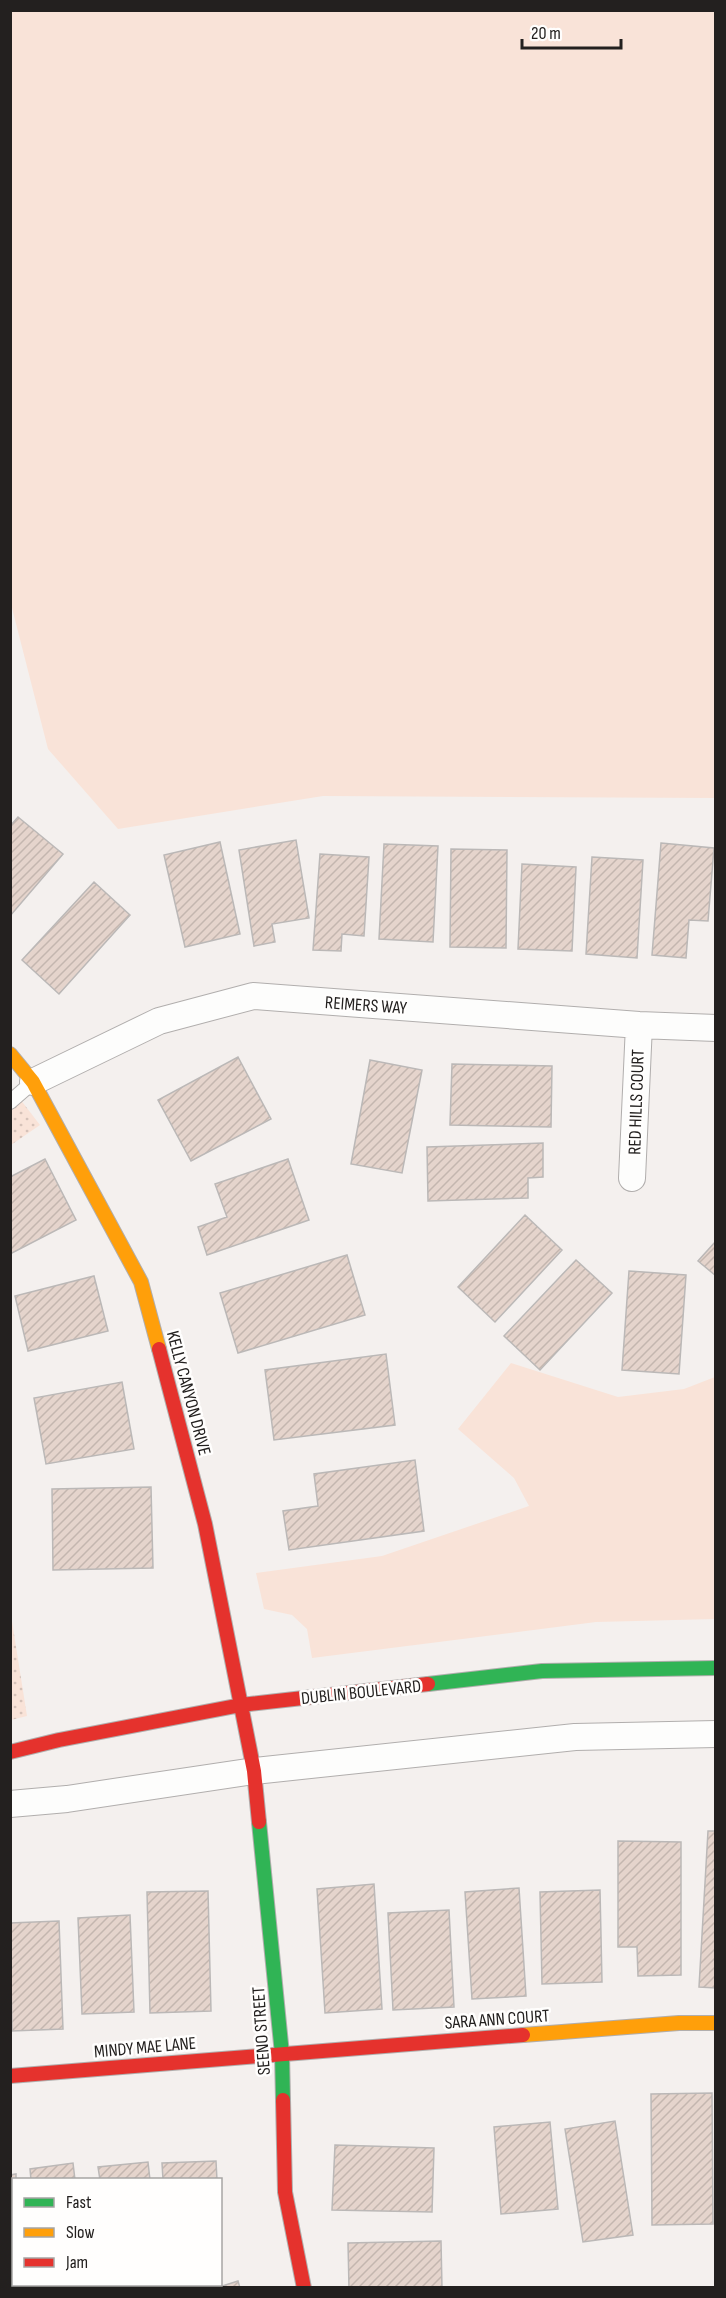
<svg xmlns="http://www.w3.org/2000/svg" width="726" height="2298" font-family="'Sofia Sans Condensed',sans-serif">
  <defs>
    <pattern id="park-dots" width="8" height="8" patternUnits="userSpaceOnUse" patternTransform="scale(1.5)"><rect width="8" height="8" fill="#f9e3d8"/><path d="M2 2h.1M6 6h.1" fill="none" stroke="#d5c2b9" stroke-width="1.8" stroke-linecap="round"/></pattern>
    <pattern id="building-hatch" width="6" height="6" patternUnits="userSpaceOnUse" patternTransform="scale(1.5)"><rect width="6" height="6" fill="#e5d4cc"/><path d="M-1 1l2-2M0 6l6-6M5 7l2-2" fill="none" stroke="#c4b6af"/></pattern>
  </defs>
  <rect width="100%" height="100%" fill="#f4f0ee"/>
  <!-- green -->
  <path fill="#f9e3d8" d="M10,11H715V798L323,796L118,829L48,749L11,604Z
    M511,1363L618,1397L684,1389L715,1377V1619L596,1622L312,1658L307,1629L292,1615L264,1609L256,1573L382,1556L529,1506L514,1478L458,1429Z"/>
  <!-- park -->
  <path fill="url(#park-dots)" d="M10,1086L40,1125L11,1145H10Z
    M11,1615L27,1716L11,1720H10Z"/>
  <!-- building -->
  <path fill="url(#building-hatch)" stroke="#bbb8b7" stroke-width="1.5" d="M18,817L63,854L10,916V826Z
    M296,840L309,918L272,924L275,942L254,946L239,850Z
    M220,842L240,934L185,947L164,855Z
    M661,843L714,848L708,921L689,920L686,958L652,955Z
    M384,844L438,846L433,942L379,939Z
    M451,849L507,850L506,948L450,947Z
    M320,854L369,857L364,936L342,934L341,951L313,950Z
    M592,857L643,860L637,958L586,954Z
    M522,864L576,867L572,951L518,949Z
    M94,882L130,915L59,994L22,960Z
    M238,1057L271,1119L191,1161L158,1100Z
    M370,1060L422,1070L402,1173L351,1164Z
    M452,1064L552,1066L551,1127L450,1125Z
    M543,1143V1177L528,1178V1198L428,1201L427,1147Z
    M45,1159L76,1220L10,1254V1177Z
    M288,1159L309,1220L207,1255L198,1227L227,1217L215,1184Z
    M525,1215L562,1250L495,1322L458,1287Z
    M716,1241V1276L698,1261Z
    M347,1255L365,1315L238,1353L220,1293Z
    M576,1260L612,1293L540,1370L504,1336Z
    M629,1271L686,1275L679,1374L622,1370Z
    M94,1276L108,1331L28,1351L15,1296Z
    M386,1354L395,1425L274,1440L265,1370Z
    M122,1382L134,1449L46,1464L34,1398Z
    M415,1460L424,1531L289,1550L283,1511L318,1506L314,1474Z
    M151,1487L153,1568L53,1570L52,1489Z
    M708,1831H716V1988L699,1987Z
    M618,1841L681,1842V1975L638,1976L637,1947H618Z
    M374,1884L382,2009L325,2013L317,1889Z
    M519,1888L526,1996L472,1999L465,1892Z
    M600,1890L602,1982L542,1984L540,1892Z
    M208,1891L211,2011L150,2013L147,1892Z
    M449,1910L454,2007L393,2010L388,1913Z
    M130,1915L134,2012L82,2014L78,1918Z
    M59,1921L63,2029L12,2031L10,1923Z
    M712,2093L713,2224L652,2225L651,2094Z
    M615,2121L633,2235L583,2242L565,2129Z
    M550,2122L558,2209L501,2214L494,2127Z
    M335,2145L434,2148L432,2212L332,2210Z
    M216,2161L217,2180H163L162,2163Z
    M148,2162L150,2180H100L98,2167Z
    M73,2163L75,2180H31L30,2169Z
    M16,2174V2180H14V2284H30V2288H10V2175Z
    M441,2241L442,2288H349L348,2243Z
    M238,2281L240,2288H216Z"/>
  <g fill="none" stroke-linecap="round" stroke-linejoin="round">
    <defs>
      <path id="lane" d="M10,1102L33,1082"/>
      <path id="street" d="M33,1082L159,1021L253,996L639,1025L716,1028
        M632,1178L639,1025
        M10,1804L67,1799L254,1771L575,1737L716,1734"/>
      <path id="fast" d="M428,1684L542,1671L716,1668
        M259,1822L282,2054L283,2100"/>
      <path id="slow" d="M10,1054L33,1082L141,1282L159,1349
        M523,2035L679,2023H716"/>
      <path id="jam" d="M159,1349L205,1524L254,1771L259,1822
        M10,1752L59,1740L241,1705L428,1684
        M10,2076L523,2035
        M283,2100L285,2192L304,2288"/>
    </defs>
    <!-- lane casing -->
    <use href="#lane" stroke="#b1aead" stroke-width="16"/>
    <!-- street casing -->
    <use href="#street" stroke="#b1aead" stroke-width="28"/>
    <!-- fast casing -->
    <use href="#fast" stroke="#b1aead" stroke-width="16"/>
    <!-- slow casing -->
    <use href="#slow" stroke="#b1aead" stroke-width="16"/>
    <!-- jam casing -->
    <use href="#jam" stroke="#b1aead" stroke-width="16"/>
    <!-- lane -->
    <use href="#lane" stroke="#fdfdfc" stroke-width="14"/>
    <!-- street -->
    <use href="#street" stroke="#fdfdfc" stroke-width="26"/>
    <!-- fast -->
    <use href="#fast" stroke="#30b455" stroke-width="14"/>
    <!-- slow -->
    <use href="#slow" stroke="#ff9f0a" stroke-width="14"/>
    <!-- jam -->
    <use href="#jam" stroke="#e5322d" stroke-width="14"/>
  </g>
  <g text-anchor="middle" stroke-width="5" stroke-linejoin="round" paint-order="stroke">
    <!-- street labels -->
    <g font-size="18" fill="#23201f" stroke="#fffefd">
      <text transform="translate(366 1005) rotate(4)" y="6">REIMERS WAY</text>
      <text transform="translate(636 1102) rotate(-88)" y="6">RED HILLS COURT</text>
      <text transform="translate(189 1393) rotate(75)" y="6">KELLY CANYON DRIVE</text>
      <text transform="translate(361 1692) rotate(-6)" y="6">DUBLIN BOULEVARD</text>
      <text transform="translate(497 2019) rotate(-4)" y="6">SARA ANN COURT</text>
      <text transform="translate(261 2031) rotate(-94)" y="6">SEENO STREET</text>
      <text transform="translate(145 2047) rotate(-5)" y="6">MINDY MAE LANE</text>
    </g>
  </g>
  <!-- border -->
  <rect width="726" height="2298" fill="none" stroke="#23201f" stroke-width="24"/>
  <!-- legend -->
  <rect x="12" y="2178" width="210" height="108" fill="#fffefd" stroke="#a7a5a4" stroke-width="1.5"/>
  <rect x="24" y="2198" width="30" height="9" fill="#30b455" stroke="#a7a5a4" stroke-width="1.5"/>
  <text x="66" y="2208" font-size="18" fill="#23201f">Fast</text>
  <rect x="24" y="2228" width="30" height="9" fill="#ff9f0a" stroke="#a7a5a4" stroke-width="1.5"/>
  <text x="66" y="2238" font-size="18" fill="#23201f">Slow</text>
  <rect x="24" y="2258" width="30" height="9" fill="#e5322d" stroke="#a7a5a4" stroke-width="1.5"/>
  <text x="66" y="2268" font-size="18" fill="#23201f">Jam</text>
  <!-- scale -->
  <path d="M522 39v9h99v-9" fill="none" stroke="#23201f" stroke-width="3"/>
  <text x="531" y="39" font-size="18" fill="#23201f" stroke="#fffefd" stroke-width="4.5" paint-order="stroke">20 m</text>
</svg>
